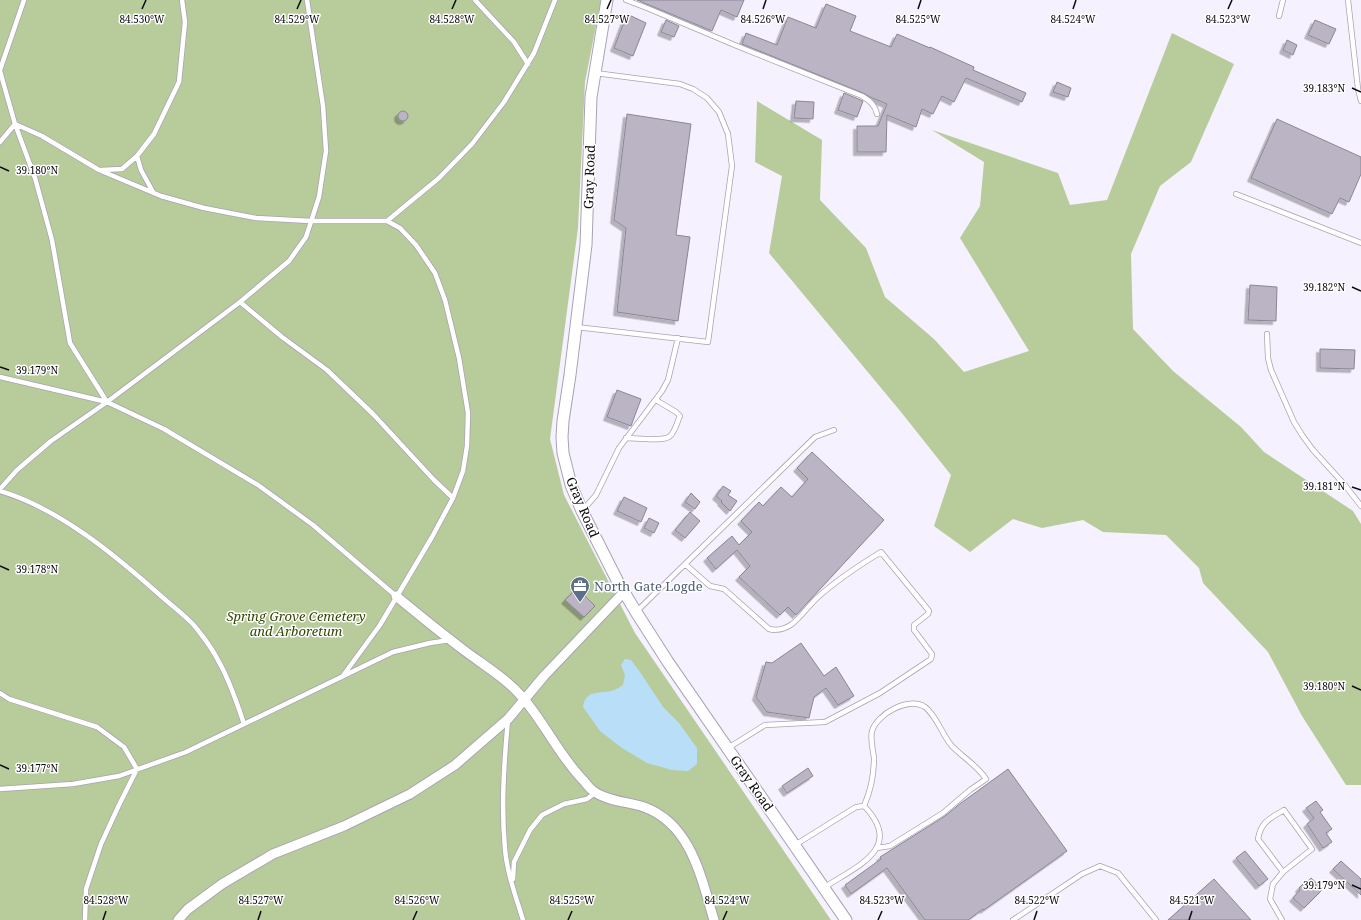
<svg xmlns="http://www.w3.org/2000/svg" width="1361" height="920" font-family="'Noto Serif',serif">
  <defs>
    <filter id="shadow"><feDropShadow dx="-3.5" dy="3.5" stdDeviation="0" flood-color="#0004"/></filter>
  </defs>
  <rect width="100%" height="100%" fill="#f5f1fe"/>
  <!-- green -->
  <path fill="#b8cb9b" d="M0,0H601L585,82L578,228L550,439L564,495L635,633L831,920H0Z
    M1172,33L1234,64L1191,162L1160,186L1131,254L1133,329L1173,371L1241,427L1264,452L1353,511L1361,524V785H1346L1302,716L1268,652L1203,583L1199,568L1166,535L1103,532L1083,520L1042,528L1013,519L970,552L934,526L951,475L901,412L769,253L782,176L755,162L757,101L822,140L820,200L866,248L885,297L934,339L964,372L1029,351L960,238L980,206L984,162L932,130L1058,173L1070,205L1107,200Z"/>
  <!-- water -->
  <path fill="#b9dff8" d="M625,659L631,660L640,672L663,707L679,723L697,748V764L688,771L672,770L647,763L622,748L600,731L583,707C586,688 601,695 614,690C617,689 620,687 623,685L625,675L621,665Z"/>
  <!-- building -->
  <path fill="#bab4c4" stroke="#8b8695" filter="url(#shadow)" d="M637,0H744L737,17L721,10L712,31Z
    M826,4L856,16L850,31L891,47L897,34L930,48V47L974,67L973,70L1026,93L1022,102L966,78L954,102L942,96L933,114L922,109L916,127L887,115L886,152H857V126H878L887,104L870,97L863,93L742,44L746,33L777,45L788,17L816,28Z
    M627,14L646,23L633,56L614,48Z
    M666,20L679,26L674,37L661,32Z
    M1315,20L1336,29L1329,44L1308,35Z
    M1287,40L1297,45L1293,55L1283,50Z
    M1057,82L1071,88L1068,97L1053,92Z
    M844,93L863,101L857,117L838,110Z
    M796,101L814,102L813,119L794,118Z
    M398 116a5 5 0 1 1 10 0a5 5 0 1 1-10 0Z
    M627,114L691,124L676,235L690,237L678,321L617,312L626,228L614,220Z
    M1277,119L1361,157V174L1349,202L1340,198L1332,214L1251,178Z
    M1250,285L1277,287L1276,321L1248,320Z
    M1320,349L1355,350L1354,369L1320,368Z
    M617,390L641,399L631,426L607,417Z
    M812,452L884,520L796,615L788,607L780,615L739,577L750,566L737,550L716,569L707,558L732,536L739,545L752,532L741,521L759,502L763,506L781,487L792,497L808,479L797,468Z
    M723,486L731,491L728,495L737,501L730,511L721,502L722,501L716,496Z
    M691,493L700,502L695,509L685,502Z
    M624,497L647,508L641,522L617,511Z
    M690,512L700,521L685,538L675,530Z
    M649,518L659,523L654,533L644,528Z
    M577,588L595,606L584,617L565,600Z
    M801,643L824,676L836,667L854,696L838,705L826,688L814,697L809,718L767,712L756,697L766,662L772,663Z
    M808,768L813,776L787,793L782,786Z
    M1008,769L1067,851L984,910L983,909L968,920H925L887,868L851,894L845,885L881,859L880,857L945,816L961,803Z
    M1316,801L1323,810L1320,812L1332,829L1326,833L1332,842L1323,848L1307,824L1314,818L1306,808Z
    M1245,851L1268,879L1259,886L1236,858Z
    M1341,861L1361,879V895L1333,869Z
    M1311,878L1323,889L1304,908L1293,898L1300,890L1299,888L1305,882L1306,883Z
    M1214,879L1251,920H1168Z"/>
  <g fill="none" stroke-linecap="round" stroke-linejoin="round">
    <defs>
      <path id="service" d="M475,0L514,42L528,64
        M626,0L647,8L737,46L862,96C870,101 875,105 877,114
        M1348,0L1358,89L1361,101
        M1279,16L1283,0
        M0,70L24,0
        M0,71L15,124L35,178L52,240L70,343L107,402
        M0,142L15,124L42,136L99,170L161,196L204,208L256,218L311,221H387L400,228L416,245L435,273L445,300L459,358L468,413L467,446L463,471L453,498L432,537L380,625L342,677
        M137,156L141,170L153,192
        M101,170L122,169L137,156L154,134L179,82L185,22L182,0
        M1236,194L1361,243
        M387,221L439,178L472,144L504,102L534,53L555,0
        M240,302L282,337L327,370L373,414L434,480L453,498
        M576,327L708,342L732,166L728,134L719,112L707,98L693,89L680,84L595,73
        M1267,334L1268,358L1271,370L1294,422L1302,435L1313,450L1344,484L1361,506
        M0,377L107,402L164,429L258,485L313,525L396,596
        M626,438C635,438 665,442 670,436C675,432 677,422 680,416L676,412L656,400
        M0,489L17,470L51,441L107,402L240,302L289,261L306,237L319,197L326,151L323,106L307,0
        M0,491C60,509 115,555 161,596C172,606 189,618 197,629C205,639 213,650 219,662C230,681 237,703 244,724
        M583,510L596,495L619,448L662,391L668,380L678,338
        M685,564L710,586L724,589L769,629C777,631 785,629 792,624C802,616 809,605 818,597C838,579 858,566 881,552L929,611L928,614L914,625V630L932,654L931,659L880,693L825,722L765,725L728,748
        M636,612L815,437L834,430
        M0,693L9,699L97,727L124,747L137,769L119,805L101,844L86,889L85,920
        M508,720C504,763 501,806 505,849C507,873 516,897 523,920
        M0,789L73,784L119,776L186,752L393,652L430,643L450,640
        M864,806C871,790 874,776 874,758C873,750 870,740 872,731C877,714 909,696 925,707C936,715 942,734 951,745C962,757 977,765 986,779L970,790L943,813L890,846L877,848
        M795,845L856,807L864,806C905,848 857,866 825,887
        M513,879L514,862L530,830L542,815L564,804L587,799L595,793
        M1013,920L1082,874L1100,866L1118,873L1156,920
        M1282,920L1270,899L1273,884L1283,872L1312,849L1284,810C1271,818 1261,821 1258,839L1283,872"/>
      <path id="minor" d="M396,596C419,615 441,633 465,651C485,666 507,679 523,698C546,725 560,757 584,781C587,785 591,790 595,792C607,801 629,802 644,807C691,824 701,877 714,920
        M178,920L188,909L222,884L273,854L344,826L410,794L455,765L508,719L544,676L624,592"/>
      <path id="tertiary" d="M607,0L591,97L586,245L570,375L563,421L562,437L563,453L571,485L582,511L618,582L636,612L668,662L846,920"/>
    </defs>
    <!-- service casing -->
    <use href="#service" stroke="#a8a3b3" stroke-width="6"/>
    <!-- minor casing -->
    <use href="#minor" stroke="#a8a3b3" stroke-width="11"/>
    <!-- tertiary casing -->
    <use href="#tertiary" stroke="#a8a3b3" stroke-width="13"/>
    <!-- service -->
    <use href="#service" stroke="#fff" stroke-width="4.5"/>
    <!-- minor -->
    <use href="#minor" stroke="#fff" stroke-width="9"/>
    <!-- tertiary -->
    <use href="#tertiary" stroke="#fff" stroke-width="11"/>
  </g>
  <!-- ticks -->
  <path fill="none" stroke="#0c0a0f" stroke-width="1.5" d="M142,9L146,0M297,9L301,0M452,9L456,0M607,9L611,0M763,9L766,0M918,9L921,0M1073,9L1076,0M1228,9L1232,0M1352,88L1361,92M0,167L9,171M1352,287L1361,291M0,367L9,370M1352,487L1361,490M0,566L9,570M1352,686L1361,690M0,765L9,769M1352,885L1361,889M103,920L106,911M258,920L261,911M413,920L417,911M568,920L572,911M723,920L727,911M878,920L882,911M1034,920L1037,911M1189,920L1192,911"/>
  <!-- icons -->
  <defs>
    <symbol id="office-pin" viewBox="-11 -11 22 30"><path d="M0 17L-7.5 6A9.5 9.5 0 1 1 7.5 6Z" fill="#5c6f8a" stroke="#fff"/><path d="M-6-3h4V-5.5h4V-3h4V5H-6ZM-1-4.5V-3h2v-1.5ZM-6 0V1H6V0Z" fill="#fff"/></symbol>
  </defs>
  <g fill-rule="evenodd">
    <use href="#office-pin" x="569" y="575" width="22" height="30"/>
  </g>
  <g text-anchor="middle" stroke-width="3" stroke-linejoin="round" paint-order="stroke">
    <!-- street labels -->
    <g font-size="13" fill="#0c0a0f" stroke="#fff">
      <text transform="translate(589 177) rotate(-88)" y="5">Gray Road</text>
      <text transform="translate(583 507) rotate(67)" y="5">Gray Road</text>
      <text transform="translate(752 783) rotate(55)" y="5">Gray Road</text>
    </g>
    <!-- service labels -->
    <g font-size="13" fill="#4e5e75" stroke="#fff" text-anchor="start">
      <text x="594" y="591">North Gate Logde</text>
    </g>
    <!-- park labels -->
    <g font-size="13" font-style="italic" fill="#324600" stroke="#fff">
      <text x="296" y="621">Spring Grove Cemetery<tspan x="296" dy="15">and Arboretum</tspan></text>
    </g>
  </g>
  <g font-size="10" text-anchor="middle" fill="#0c0a0f" stroke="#fff" stroke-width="3" stroke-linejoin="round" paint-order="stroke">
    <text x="142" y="23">84.530°W</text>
    <text x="297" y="23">84.529°W</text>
    <text x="452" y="23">84.528°W</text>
    <text x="607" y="23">84.527°W</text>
    <text x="763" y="23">84.526°W</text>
    <text x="918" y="23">84.525°W</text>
    <text x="1073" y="23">84.524°W</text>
    <text x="1228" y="23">84.523°W</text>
    <text x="1324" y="92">39.183°N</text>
    <text x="37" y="174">39.180°N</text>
    <text x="1324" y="291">39.182°N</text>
    <text x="37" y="374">39.179°N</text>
    <text x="1324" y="490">39.181°N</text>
    <text x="37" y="573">39.178°N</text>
    <text x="1324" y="690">39.180°N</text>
    <text x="37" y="772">39.177°N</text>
    <text x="1324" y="889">39.179°N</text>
    <text x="106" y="904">84.528°W</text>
    <text x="261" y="904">84.527°W</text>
    <text x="417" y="904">84.526°W</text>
    <text x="572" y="904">84.525°W</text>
    <text x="727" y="904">84.524°W</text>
    <text x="882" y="904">84.523°W</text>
    <text x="1037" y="904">84.522°W</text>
    <text x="1192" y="904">84.521°W</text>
  </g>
</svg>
